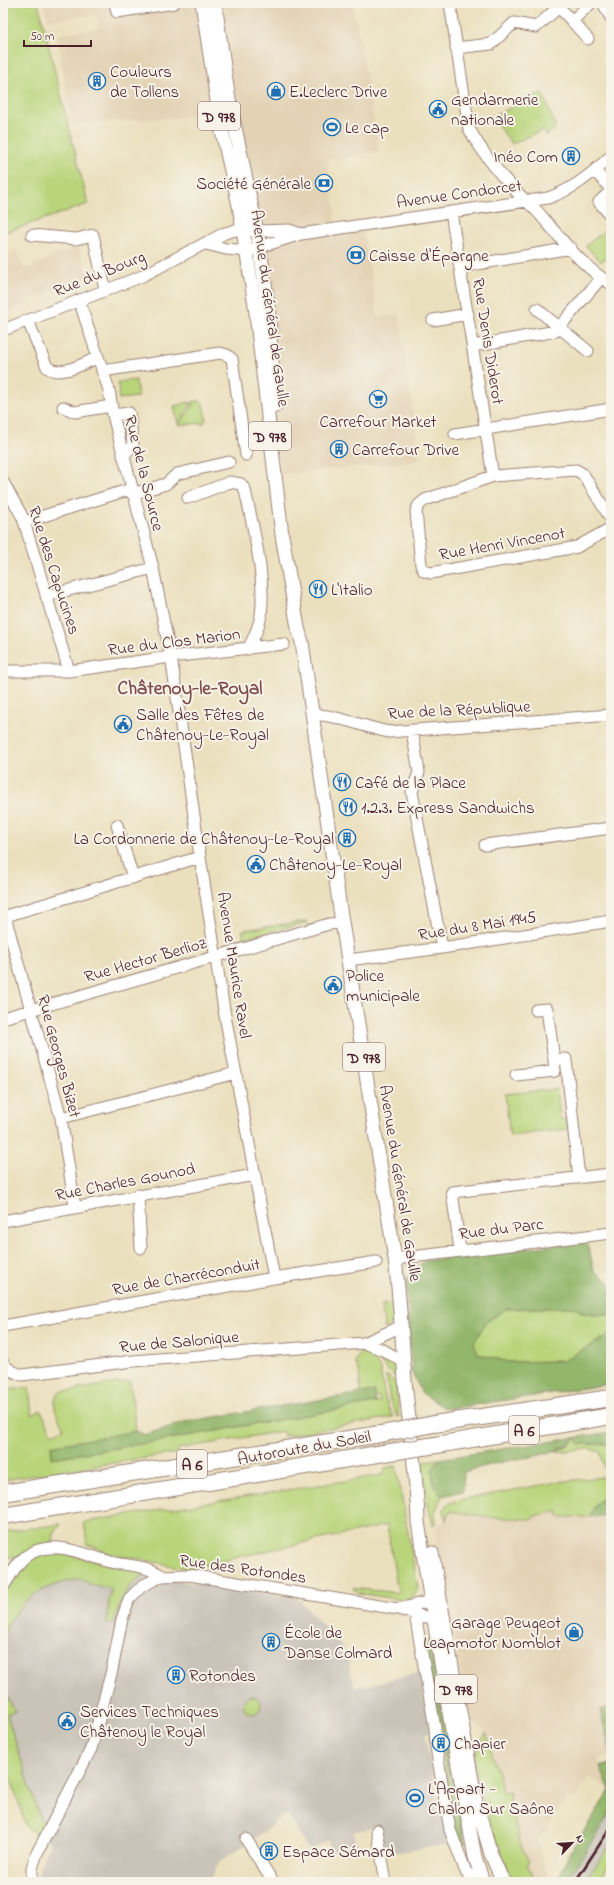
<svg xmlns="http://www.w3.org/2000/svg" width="614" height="1885" font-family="'Indie Flower',sans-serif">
  <rect width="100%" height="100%" fill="#f7f3e8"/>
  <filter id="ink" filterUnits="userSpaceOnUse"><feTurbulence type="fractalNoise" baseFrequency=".025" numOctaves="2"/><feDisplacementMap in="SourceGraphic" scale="8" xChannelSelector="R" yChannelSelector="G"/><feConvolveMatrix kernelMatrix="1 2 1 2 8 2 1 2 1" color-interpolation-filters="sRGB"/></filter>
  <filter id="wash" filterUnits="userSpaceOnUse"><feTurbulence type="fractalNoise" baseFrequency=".012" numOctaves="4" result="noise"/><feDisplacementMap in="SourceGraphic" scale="16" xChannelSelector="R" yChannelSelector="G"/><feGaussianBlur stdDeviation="0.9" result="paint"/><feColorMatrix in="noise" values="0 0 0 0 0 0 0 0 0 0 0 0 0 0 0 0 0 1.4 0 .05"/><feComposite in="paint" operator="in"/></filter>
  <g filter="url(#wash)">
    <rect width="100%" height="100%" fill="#ebe0be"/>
    <!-- built -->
    <path fill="#e3d2b4" d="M44,3H353L379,151L327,160L336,213L334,214L335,228L362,224L378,317L399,315L420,461L280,474L272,343L232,114L72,124L57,35L99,28L96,15L48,20Z
      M3,242L8,254L16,250L24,269L51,258V256L78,248L89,277L30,299L25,305L3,314Z
      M449,1511L496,1518L532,1519L533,1516L558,1511L559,1517L611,1515V1707L600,1711L611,1755L598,1759L610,1790L589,1777L572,1802L566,1799L538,1841L540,1855L552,1882H536L527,1865L529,1861L523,1853L509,1799L510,1791L503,1793L486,1732L477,1724L473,1726L468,1721L436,1535V1523L446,1521Z"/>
    <!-- industrial -->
    <path fill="#c9c3b8" d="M48,1551L171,1580L298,1598L347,1653L355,1688L422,1672L424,1698L431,1730L425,1734L440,1814L446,1813L452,1844L385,1854L379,1826L354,1832L357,1847L331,1853L328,1840L310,1851L287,1814L276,1821L266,1831L220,1861L209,1882H40L38,1873L43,1859L51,1843L27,1828L3,1755V1592Z
      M611,1811V1843L585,1882H566Z"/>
    <!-- green -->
    <path fill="#b9d57b" stroke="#827a53" d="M3,3H38L88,204L3,233Z
      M542,92L556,127L547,136L543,130L512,144L492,117Z
      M611,225V253L601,262L586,246Z
      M136,380L138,397L119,399L118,382Z
      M198,401L203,403L206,419L204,423L179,425L192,407V402Z
      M190,402V406L178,424L174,406Z
      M307,921V923L243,938V930Z
      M557,1089L560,1119L567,1120L568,1129L510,1136L505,1094Z
      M393,1304L394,1318L388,1327L384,1328L382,1305Z
      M574,1307L583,1313L611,1315V1334L563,1361L509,1362L478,1354L474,1343L486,1322L506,1309Z
      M360,1352C382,1358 380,1372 384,1391C385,1400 389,1409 393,1417L284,1436L283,1431L178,1449V1453L3,1480V1381L8,1390L29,1387L32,1415L41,1410L52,1434L64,1429C58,1415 49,1406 59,1392L130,1381L136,1431L51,1446L52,1458L129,1446L380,1402L379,1397H375L374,1391L361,1393L359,1371L355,1362Z
      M377,1353L381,1354L399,1370L398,1378C390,1373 378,1363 377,1353Z
      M386,1375L396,1383L399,1416L397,1417L390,1401Z
      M576,1438L580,1444H611V1469H605L600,1452L590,1449L554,1452L569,1445Z
      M439,1459C429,1474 431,1483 442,1496L435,1512L436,1523L433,1525L427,1502L423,1467V1462Z
      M396,1466L418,1588L414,1596L408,1601L358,1593L352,1588L398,1593L387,1525L247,1555L190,1569L107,1553L87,1544L84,1522L383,1475L385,1468Z
      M611,1476V1497H603L595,1506L589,1517H559L558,1511L534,1516L533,1519L496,1518L449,1511L446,1521L444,1510L447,1504L459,1500L558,1482Z
      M61,1524L54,1534L53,1543L18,1557H7L6,1545H3V1532Z
      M48,1551L150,1572C146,1575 143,1576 139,1578C124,1589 118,1607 114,1624L106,1623L111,1589L90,1584L81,1579C42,1585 19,1598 3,1635V1592L21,1565Z
      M3,1690L15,1711L7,1715L40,1819L47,1822L40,1836L27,1828L3,1755Z
      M243 1705a9 9 0 1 1 18 0a9 9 0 1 1-18 0Z
      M486,1732L503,1792L510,1791L509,1799L523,1852L529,1861L527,1865L536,1882H513C502,1852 470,1783 475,1754C477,1746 483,1738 486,1732Z
      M611,1843V1862L598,1882H585Z"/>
    <!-- forest -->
    <path fill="#92b66b" stroke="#6e6a4b" d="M587,1241L594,1271L609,1282L611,1286V1315L583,1313L574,1307L506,1309L486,1322L474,1343L478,1354L509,1362L563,1361L611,1334V1384L446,1409L422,1393L412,1373L406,1279L424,1261Z
      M374,1391L376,1403L129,1446L52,1458L51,1446L136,1431L145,1435L184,1422Z
      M611,1432V1444H580L576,1438C558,1454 535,1456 512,1460C496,1463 480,1467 464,1472L463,1491L442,1496L435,1488L432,1470L439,1459Z
      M603,1497H611V1515L589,1517L595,1506Z
      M426,1640H430L465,1844L460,1841L455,1829L425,1642Z
      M611,1707V1754L600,1710Z
      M611,1763V1811L566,1882H557L569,1854L610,1790L600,1766Z"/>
  </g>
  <g filter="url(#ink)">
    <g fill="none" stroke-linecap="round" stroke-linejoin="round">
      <defs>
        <path id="minor" d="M115,3L117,12L174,3
          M450,3L469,129C481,150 496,170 513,188C520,196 529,203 537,211C559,236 582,267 611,284
          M603,3L611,18
          M559,7L572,21L591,3
          M572,21L588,39
          M456,48L491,44L514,23L536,27L559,7L557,3
          M595,171L611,189
          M451,212L493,476
          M611,216L599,202L611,191
          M32,235L76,239L93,235L105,289
          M206,244L226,249L247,251L301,234L548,198C574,189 590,175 611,156
          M460,267L571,248
          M79,300L109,390L113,415L153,568L172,663L200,857L224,1010L274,1278
          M537,309L588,351
          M433,320L468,314
          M28,321L47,367C60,378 84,363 97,358
          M3,330L140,277L225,233L243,228L257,231L289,230L301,234
          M473,346L556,331L601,278
          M102,371L220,353L227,355L232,359L246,455
          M63,407L75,412L111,406
          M113,415L129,413L133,445L123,456
          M455,434L611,409
          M3,482L23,518L69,671
          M132,494L166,484L177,474L229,462
          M188,498L230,482L241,484L245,490C253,527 266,578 261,615C259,627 254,638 248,649
          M611,519L583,474L576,470L493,476L425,500L419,505L416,511L421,565L424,571L431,573L577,547L611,528
          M24,522L131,489
          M46,596L153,568
          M3,671H69L171,657L284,644
          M312,715C332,713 366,728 389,732L611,715
          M412,731L419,772L412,792L442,948
          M117,825L133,878
          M485,845L611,828
          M348,960L442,948L611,921
          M536,1010L547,1009L554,1060L566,1059L579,1178
          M3,1018L329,924L342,923
          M516,1075L555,1071L554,1060
          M61,1118L236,1073
          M138,1195L141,1248
          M75,1207L61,1118L6,920L9,915L200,857
          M3,1221L254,1175
          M460,1250L452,1192L611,1174
          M395,1259L611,1233
          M3,1326L274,1278L376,1262
          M364,1343L383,1350L404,1362
          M3,1362C7,1370 14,1372 22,1375L133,1361L364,1343L402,1326
          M3,1587C10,1577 16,1564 25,1557C52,1537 84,1555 111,1562C128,1566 147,1565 162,1576
          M399,1609L438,1599
          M415,1614L435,1728L436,1747L450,1830L466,1872L474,1879L483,1882
          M377,1830L386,1882
          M246,1839L273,1882
          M32,1882V1868L37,1853L91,1749L112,1670L122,1619L129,1599L142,1586L162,1576L189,1575L398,1609L425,1617H433L439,1610"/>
        <path id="major" d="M202,3L221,127L239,205L255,305L282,535L298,628L302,642L340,909L395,1259C400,1299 402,1339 405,1380C409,1427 417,1474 418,1522L455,1749L475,1857L483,1882
          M215,3L228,94L258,236L268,304L275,406
          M432,1553L476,1803L491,1854L503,1882"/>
        <path id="highway" d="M434,1424L611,1398
          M436,1445L611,1416
          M3,1493L380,1434
          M3,1516L384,1453"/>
      </defs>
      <!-- minor casing -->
      <use href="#minor" stroke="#9a8074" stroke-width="13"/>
      <!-- major casing -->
      <use href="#major" stroke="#9a8074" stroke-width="15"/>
      <!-- highway casing -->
      <use href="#highway" stroke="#9a8074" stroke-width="18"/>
      <!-- minor -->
      <use href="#minor" stroke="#fff" stroke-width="11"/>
      <!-- major -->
      <use href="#major" stroke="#fff" stroke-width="13"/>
      <!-- highway -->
      <use href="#highway" stroke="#fff" stroke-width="16"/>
      <!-- rail -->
      <path stroke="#4a1f2b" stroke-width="2.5" d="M575,1882L611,1827"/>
      <defs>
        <path id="highway-bridge" d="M380,1434L434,1424
          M384,1453L436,1445"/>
      </defs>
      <!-- highway-bridge casing -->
      <use href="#highway-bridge" stroke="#9a8074" stroke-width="18" stroke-linecap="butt"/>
      <!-- highway-bridge -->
      <use href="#highway-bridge" stroke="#fff" stroke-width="16"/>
    </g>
  </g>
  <!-- icons -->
  <defs>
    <symbol id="building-ring" viewBox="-11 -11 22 22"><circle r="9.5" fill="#f7f3e8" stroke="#1f6fb2" stroke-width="1.5"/><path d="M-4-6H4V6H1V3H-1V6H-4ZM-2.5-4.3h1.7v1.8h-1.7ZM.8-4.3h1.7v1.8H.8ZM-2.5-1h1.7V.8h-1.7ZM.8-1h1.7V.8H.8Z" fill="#1f6fb2"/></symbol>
    <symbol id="shop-ring" viewBox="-11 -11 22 22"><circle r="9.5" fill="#f7f3e8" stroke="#1f6fb2" stroke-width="1.5"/><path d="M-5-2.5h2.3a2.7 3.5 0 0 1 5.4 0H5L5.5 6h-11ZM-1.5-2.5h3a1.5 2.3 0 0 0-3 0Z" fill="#1f6fb2"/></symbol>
    <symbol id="civic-ring" viewBox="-11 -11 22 22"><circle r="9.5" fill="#f7f3e8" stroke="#1f6fb2" stroke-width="1.5"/><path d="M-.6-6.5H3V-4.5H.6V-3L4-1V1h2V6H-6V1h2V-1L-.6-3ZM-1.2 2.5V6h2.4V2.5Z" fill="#1f6fb2"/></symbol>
    <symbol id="stadium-ring" viewBox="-11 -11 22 22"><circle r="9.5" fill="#f7f3e8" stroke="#1f6fb2" stroke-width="1.5"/><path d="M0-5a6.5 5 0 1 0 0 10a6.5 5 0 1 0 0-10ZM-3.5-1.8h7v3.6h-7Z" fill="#1f6fb2"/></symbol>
    <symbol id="bank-ring" viewBox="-11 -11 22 22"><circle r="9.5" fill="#f7f3e8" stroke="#1f6fb2" stroke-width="1.5"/><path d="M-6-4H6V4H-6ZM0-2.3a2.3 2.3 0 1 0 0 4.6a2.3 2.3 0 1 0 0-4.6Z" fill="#1f6fb2"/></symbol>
    <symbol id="supermarket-ring" viewBox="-11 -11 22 22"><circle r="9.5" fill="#f7f3e8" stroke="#1f6fb2" stroke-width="1.5"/><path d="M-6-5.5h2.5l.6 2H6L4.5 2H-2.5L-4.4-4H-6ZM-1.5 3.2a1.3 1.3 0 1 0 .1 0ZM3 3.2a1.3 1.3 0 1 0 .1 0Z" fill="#1f6fb2"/></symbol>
    <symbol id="restaurant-ring" viewBox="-11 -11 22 22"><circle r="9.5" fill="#f7f3e8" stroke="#1f6fb2" stroke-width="1.5"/><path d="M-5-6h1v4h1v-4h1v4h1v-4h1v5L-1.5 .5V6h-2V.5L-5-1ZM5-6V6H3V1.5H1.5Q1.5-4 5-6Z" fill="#1f6fb2"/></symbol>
  </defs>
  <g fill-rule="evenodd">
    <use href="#building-ring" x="87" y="71" width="20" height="20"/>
    <use href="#shop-ring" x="266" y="81" width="20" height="20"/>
    <use href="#civic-ring" x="428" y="99" width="20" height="20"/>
    <use href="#stadium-ring" x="322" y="117" width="20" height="20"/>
    <use href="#building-ring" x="561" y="146" width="20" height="20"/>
    <use href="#bank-ring" x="314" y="173" width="20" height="20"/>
    <use href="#bank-ring" x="346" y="245" width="20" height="20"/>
    <use href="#supermarket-ring" x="368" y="389" width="20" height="20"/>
    <use href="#building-ring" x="329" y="439" width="20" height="20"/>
    <use href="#restaurant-ring" x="308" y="579" width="20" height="20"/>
    <use href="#civic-ring" x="113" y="714" width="20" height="20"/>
    <use href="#restaurant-ring" x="332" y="772" width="20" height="20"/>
    <use href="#restaurant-ring" x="338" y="797" width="20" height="20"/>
    <use href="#building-ring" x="337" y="828" width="20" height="20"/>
    <use href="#civic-ring" x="246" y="854" width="20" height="20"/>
    <use href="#civic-ring" x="323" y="975" width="20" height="20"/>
    <use href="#shop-ring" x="564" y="1622" width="20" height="20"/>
    <use href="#building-ring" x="261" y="1632" width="20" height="20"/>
    <use href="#building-ring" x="166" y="1665" width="20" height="20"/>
    <use href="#civic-ring" x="57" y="1711" width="20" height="20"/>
    <use href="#building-ring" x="431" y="1733" width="20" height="20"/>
    <use href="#stadium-ring" x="405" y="1788" width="20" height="20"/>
    <use href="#building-ring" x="259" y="1841" width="20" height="20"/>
  </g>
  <g text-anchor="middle" stroke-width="4" stroke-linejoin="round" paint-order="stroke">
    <!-- shield labels -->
    <g fill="#f7f3e8" stroke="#7e5f64" stroke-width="1">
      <rect x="198" y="102" width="42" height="28" rx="3"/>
      <rect x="249" y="422" width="42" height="28" rx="3"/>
      <rect x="343" y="1043" width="42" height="28" rx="3"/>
      <rect x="509" y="1416" width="30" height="28" rx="3"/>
      <rect x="177" y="1450" width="30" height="28" rx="3"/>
      <rect x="435" y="1675" width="42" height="28" rx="3"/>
    </g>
    <g font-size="16" font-weight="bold" fill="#4a1f2b">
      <text x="219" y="122">D 978</text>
      <text x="270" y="442">D 978</text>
      <text x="364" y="1063">D 978</text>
      <text x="524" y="1436">A 6</text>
      <text x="192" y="1470">A 6</text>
      <text x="456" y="1695">D 978</text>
    </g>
    <!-- poi labels -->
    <g font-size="17" fill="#4a1f2b" stroke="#f7f3e8" text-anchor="start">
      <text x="110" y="77">Couleurs<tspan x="110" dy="20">de Tollens</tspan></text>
      <text x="289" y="97">E.Leclerc Drive</text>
      <text x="451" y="105">Gendarmerie<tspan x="451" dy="20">nationale</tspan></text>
      <text x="345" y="133">Le cap</text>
      <text x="558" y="162" text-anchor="end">Inéo Com</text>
      <text x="311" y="189" text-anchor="end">Société Générale</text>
      <text x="369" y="261">Caisse d'Épargne</text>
      <text x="378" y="427" text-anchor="middle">Carrefour Market</text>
      <text x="352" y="455">Carrefour Drive</text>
      <text x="331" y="595">L'Italio</text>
      <text x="136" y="720">Salle des Fêtes de<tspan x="136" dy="20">Châtenoy-Le-Royal</tspan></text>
      <text x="355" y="788">Café de la Place</text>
      <text x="361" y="813">1.2.3. Express Sandwichs</text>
      <text x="334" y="844" text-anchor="end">La Cordonnerie de Châtenoy-Le-Royal</text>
      <text x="269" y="870">Châtenoy-Le-Royal</text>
      <text x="346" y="981">Police<tspan x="346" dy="20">municipale</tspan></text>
      <text x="561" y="1628" text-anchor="end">Garage Peugeot<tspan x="561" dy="20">Leapmotor Nomblot</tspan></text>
      <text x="284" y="1638">École de<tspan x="284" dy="20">Danse Colmard</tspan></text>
      <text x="189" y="1681">Rotondes</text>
      <text x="80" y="1717">Services Techniques<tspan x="80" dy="20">Châtenoy le Royal</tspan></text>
      <text x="454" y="1749">Chapier</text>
      <text x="428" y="1794">L'Appart -<tspan x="428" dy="20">Chalon Sur Saône</tspan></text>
      <text x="282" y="1857">Espace Sémard</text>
    </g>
    <!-- street labels -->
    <g font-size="17" fill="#4a1f2b" stroke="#f7f3e8">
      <text transform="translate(459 193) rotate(-8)" y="6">Avenue Condorcet</text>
      <text transform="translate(99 273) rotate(-22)" y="6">Rue du Bourg</text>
      <text transform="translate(271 308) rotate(82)" y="6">Avenue du Général de Gaulle</text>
      <text transform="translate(489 341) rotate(81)" y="6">Rue Denis Diderot</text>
      <text transform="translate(145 473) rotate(76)" y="6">Rue de la Source</text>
      <text transform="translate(502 543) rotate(-10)" y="6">Rue Henri Vincenot</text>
      <text transform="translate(55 570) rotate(72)" y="6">Rue des Capucines</text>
      <text transform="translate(174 641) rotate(-7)" y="6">Rue du Clos Marion</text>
      <text transform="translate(459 709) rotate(-3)" y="6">Rue de la République</text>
      <text transform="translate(477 925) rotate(-9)" y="6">Rue du 8 Mai 1945</text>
      <text transform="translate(145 959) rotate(-16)" y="6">Rue Hector Berlioz</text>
      <text transform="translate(235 965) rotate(81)" y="6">Avenue Maurice Ravel</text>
      <text transform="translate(60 1056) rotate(75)" y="6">Rue Georges Bizet</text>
      <text transform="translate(125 1181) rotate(-11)" y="6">Rue Charles Gounod</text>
      <text transform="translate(401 1183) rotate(81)" y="6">Avenue du Général de Gaulle</text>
      <text transform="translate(501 1228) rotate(-7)" y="6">Rue du Parc</text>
      <text transform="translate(186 1276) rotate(-10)" y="6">Rue de Charréconduit</text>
      <text transform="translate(179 1341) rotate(-5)" y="6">Rue de Salonique</text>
      <text transform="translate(304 1447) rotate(-10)" y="6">Autoroute du Soleil</text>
      <text transform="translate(243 1568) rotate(8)" y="6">Rue des Rotondes</text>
    </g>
    <!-- quarter labels -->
    <g font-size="19" font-weight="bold" fill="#7e4d4c" stroke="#f7f3e8">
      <text x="190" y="694">Châtenoy-le-Royal</text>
    </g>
  </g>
  <!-- margin -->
  <rect width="614" height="1885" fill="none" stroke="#f7f3e8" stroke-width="16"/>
  <!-- north arrow -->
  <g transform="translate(572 1843) rotate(65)" stroke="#f7f3e8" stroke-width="3" paint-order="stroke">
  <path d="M0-3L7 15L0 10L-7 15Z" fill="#4a1f2b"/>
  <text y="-6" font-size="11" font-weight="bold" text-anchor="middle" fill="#4a1f2b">N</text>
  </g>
  <!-- scale -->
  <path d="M24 40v6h67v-6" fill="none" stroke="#4a1f2b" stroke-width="2"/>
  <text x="30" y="40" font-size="12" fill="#4a1f2b" stroke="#f7f3e8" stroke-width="3" paint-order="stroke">50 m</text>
</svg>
